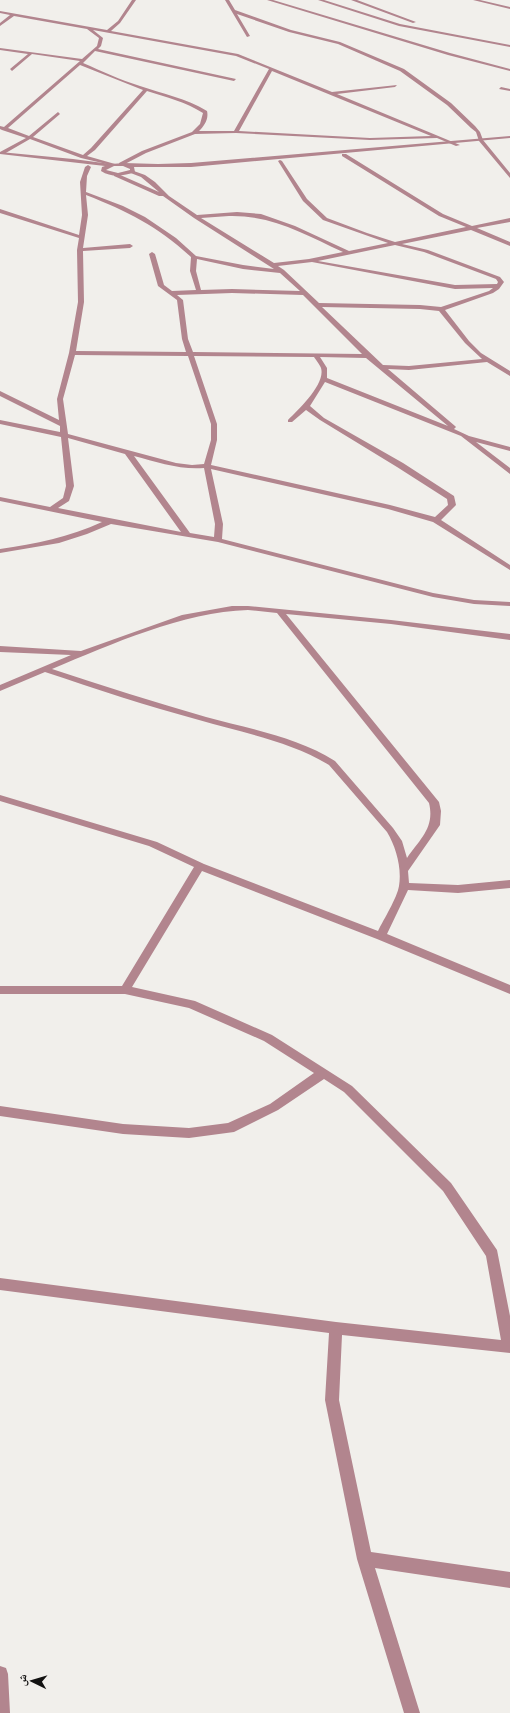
<svg xmlns="http://www.w3.org/2000/svg" width="510" height="1713" font-family="Manrope,'Noto Naskh Arabic',sans-serif">
  <rect width="100%" height="100%" fill="#f1efeb"/>
  <g fill="none" stroke-linecap="round" stroke-linejoin="round">
    <!-- minor -->
    <path fill="#b2858e" fill-rule="evenodd" d="M132,0H136L120,23L111,31L238,54L332,92L397,85L395,87L337,94L460,145L456,146L437,138L370,140L236,133L195,134L146,153L123,165H119V163L142,151L192,132L200,124L203,113C186,102 166,97 147,91L95,150L87,156L115,164V166L81,158L30,139L4,154H0V152L26,138L2,130L0,129V126L4,127L80,61L32,54L12,71L10,69L28,54L0,50V48L82,59L97,46L99,38L87,29L14,16L0,26V23L10,15L0,13V11L107,30L118,21ZM93,30L236,56L269,69L234,131H199C204,126 209,119 207,111C186,98 163,94 140,86C120,80 102,71 83,63L95,51L234,81L236,79L98,49L101,46L103,38ZM80,65L143,90L91,148L83,155L33,137L60,114L58,112L29,136L8,128ZM272,71L431,136L370,138L239,131Z
      M225,0H229L235,10L291,30L340,42L404,69L451,103L475,126L480,132L483,140L510,173V178L479,141L476,132L471,128L447,105L400,71L338,44L289,32L237,14L250,36L247,37Z
      M267,0H273L450,53L510,69V71L448,55Z
      M318,0H324L400,24L510,45V47L399,26Z
      M351,0H357L416,22L413,23Z
      M473,0H480L510,7V9Z
      M501,87L510,89V91L499,89Z
      M342,154H346L443,214L472,226L510,218V222L477,228L510,242V246L471,230L402,244L428,250L500,277L504,282L499,289L493,293L445,310L469,341L481,353L510,371V376L487,362L409,370L388,369L455,426L456,427L454,429L469,436L510,447V451L476,442L510,468V474L461,436L325,382L310,406L324,418L403,463L454,496L456,505L441,520L510,565V570L433,522L388,509L211,469L223,524L222,539L433,593L474,600L510,602V606L474,604L433,597L218,542L111,524L87,534L59,543L0,553V549C35,544 70,537 102,522L0,501V497L50,507L63,498L66,486L61,437L0,424V420L60,432V426L0,396V391L59,420L57,399L69,353L78,302L77,250L79,238L0,213V209L79,235L82,215L80,182L85,167L88,165L91,167L87,176L86,192L123,206L145,217L176,238L196,256L243,265L274,269L194,218L163,196H159L114,176V174H118L159,192L141,177L128,172L131,170L145,175L155,182L169,196L197,215L237,212L261,214L295,226L349,251L388,243L323,220L303,201L278,161L280,160L282,161L307,199L327,218L367,233L395,242L466,227L439,216L342,156ZM86,195C129,212 157,226 191,257L190,271L196,290L172,291L164,285L155,254L152,252L149,254L158,286L177,300L182,339L186,352L76,351L84,302L83,251L130,248L133,246L130,244L83,248L88,215ZM229,216C273,215 304,234 343,252L309,259L274,263L201,218ZM395,245L424,252L496,279L498,282L497,284L455,285L318,261ZM197,259L243,269L280,273L300,291L232,289L201,290L196,271ZM312,262L455,289L493,288L489,291L441,307L420,305L319,303L284,270L278,266ZM232,293L303,295L362,354L193,352L188,339L183,300L177,295ZM322,307L420,309L439,311L465,343L482,359L409,366L383,365ZM75,355L188,356L211,424V440L204,464L192,465L176,463L68,434L63,399ZM194,356L314,357C316,360 320,365 321,368C326,384 298,410 288,420V422H292L306,410L320,420L397,467L447,499L448,505L435,517L390,505L211,465L217,440V424ZM320,357L366,358L448,426L327,378V368ZM68,438L125,454L181,532L58,508L69,501L74,486ZM134,456C157,462 180,470 204,468L215,524L214,537L190,533Z
      M232,606H248L391,620L510,634V640L391,624L286,614L439,802L441,811L440,825L408,871L409,883L458,885L510,880V888L458,893L408,890L387,934L510,985V994L377,939L202,871L132,987L195,1001L272,1035L352,1086L451,1183L497,1250L510,1316V1353L342,1335L339,1400L371,1552L510,1572V1588L375,1568L420,1713H404L357,1559L325,1400L329,1333L0,1290V1278L336,1322L501,1340L486,1256L443,1191L344,1092L324,1079L278,1110L234,1132L189,1138L123,1134L0,1116V1106L123,1124L189,1128L228,1123L270,1104L314,1073L264,1041L189,1008L125,994H0V986H122L194,867L149,846L0,801V795L157,842L204,864L378,931C384,919 397,898 399,886C402,868 396,847 387,832L329,765C290,741 243,733 199,720C147,706 96,689 45,672L0,691V685L71,655L0,652V646L81,651L182,615ZM248,610L277,613L429,803C435,828 420,839 407,858L402,841L393,828L335,761C297,737 250,729 206,717C154,702 103,686 52,669C112,644 183,612 248,610Z
      M0,1666L6,1668L8,1674L10,1713H0Z"/>
    <!-- tertiary -->
    <path fill="#b2858e" fill-rule="evenodd" d="M510,136V138L191,167H134L135,172C124,176 112,178 101,171L102,167L105,166L0,154V152L73,159L111,164L124,163L158,164L191,163ZM114,166H123L130,169V170L118,173L106,170Z"/>
  </g>
  <!-- north arrow -->
  <g transform="translate(32 1681) rotate(275)" stroke="#f1efeb" stroke-width="3" paint-order="stroke">
  <path d="M0-3L7 15L0 10L-7 15Z" fill="#121110"/>
  <text y="-6" font-size="11" font-weight="bold" text-anchor="middle" fill="#121110">ش</text>
  </g>
</svg>
